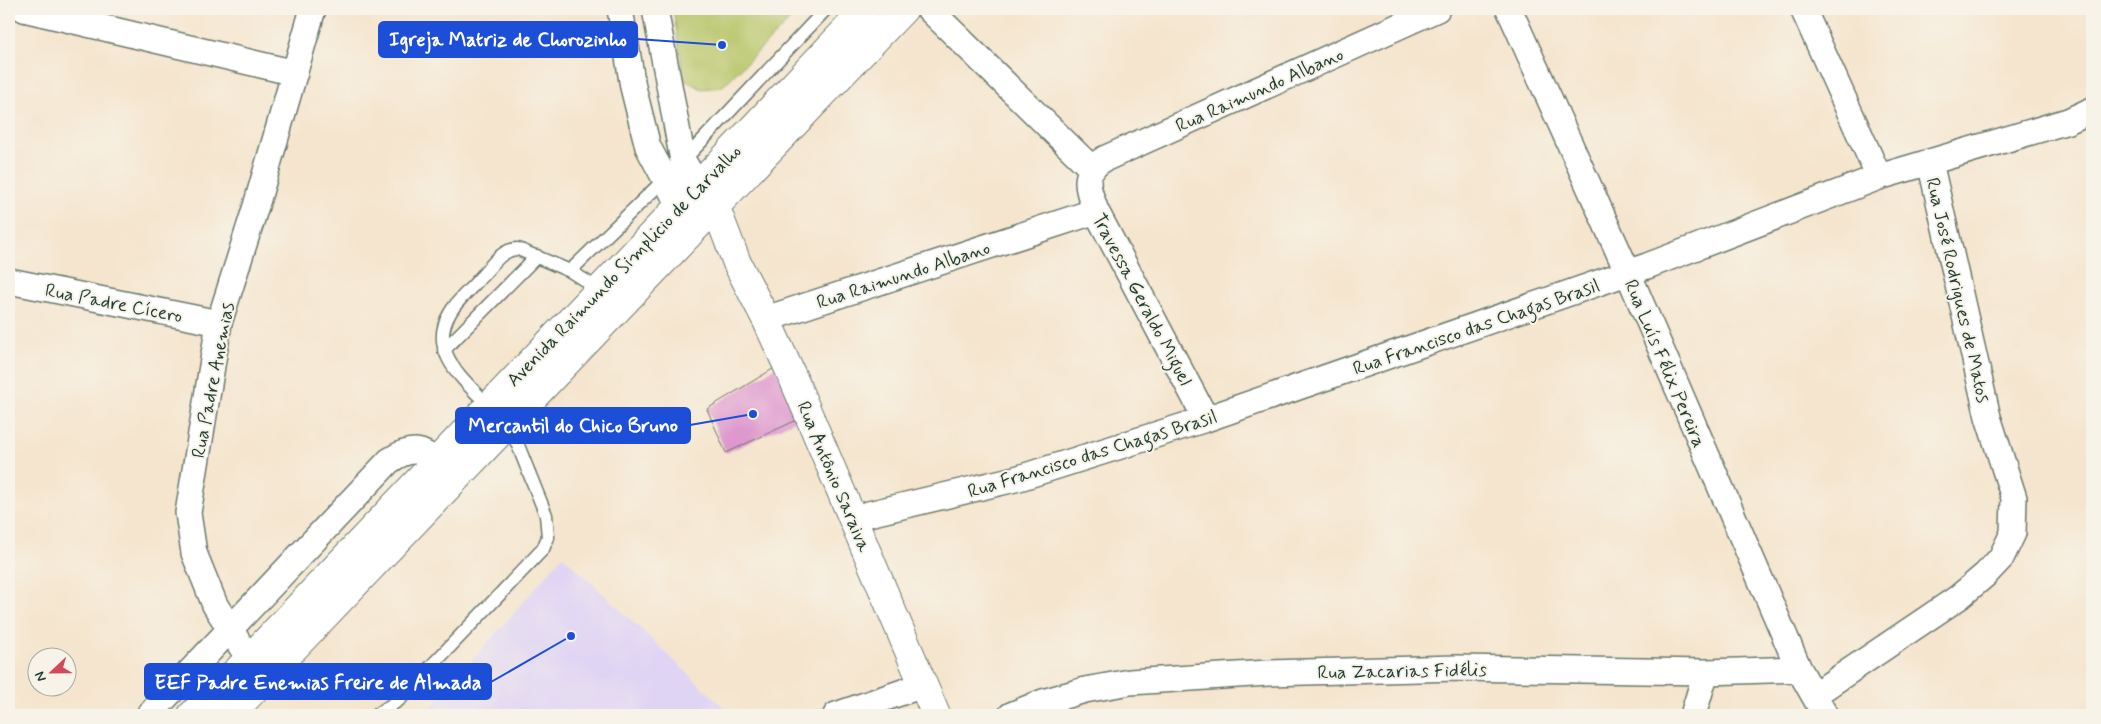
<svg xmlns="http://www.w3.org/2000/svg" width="2101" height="724" font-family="Mynerve,sans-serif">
  <rect width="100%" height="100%" fill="#f7f3e8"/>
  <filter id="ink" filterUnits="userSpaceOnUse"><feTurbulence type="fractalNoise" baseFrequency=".02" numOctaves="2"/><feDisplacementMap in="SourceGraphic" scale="10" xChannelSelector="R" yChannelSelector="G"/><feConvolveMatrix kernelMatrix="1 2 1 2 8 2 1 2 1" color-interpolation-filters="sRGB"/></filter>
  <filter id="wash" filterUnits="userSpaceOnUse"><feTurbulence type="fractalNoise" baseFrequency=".0096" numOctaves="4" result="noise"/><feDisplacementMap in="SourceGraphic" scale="20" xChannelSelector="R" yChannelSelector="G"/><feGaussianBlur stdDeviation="1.12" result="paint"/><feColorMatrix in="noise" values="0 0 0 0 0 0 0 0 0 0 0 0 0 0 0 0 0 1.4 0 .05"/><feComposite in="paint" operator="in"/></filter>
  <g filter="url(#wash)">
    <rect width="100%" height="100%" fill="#f5e5ce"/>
    <!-- built -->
    <path fill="#e0d4f4" d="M563,556L732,715H425Z"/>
    <!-- green -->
    <path fill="#b7c568" stroke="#6b814e" d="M673,9H801L722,87L702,89L684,80Z"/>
    <g id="blocks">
      <!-- building -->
      <path fill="#de98ce" d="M776,367L799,419L726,453L707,409Z"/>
    </g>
  </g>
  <g filter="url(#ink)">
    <use href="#blocks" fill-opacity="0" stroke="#6a786a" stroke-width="1"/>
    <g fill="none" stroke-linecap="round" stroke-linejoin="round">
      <defs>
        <path id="lane" d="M682,162L826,9
          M570,271L668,176
          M444,350L537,256
          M489,406C464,380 427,351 450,313C457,300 471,289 480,278C491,267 501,249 518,249L570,271L600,290
          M377,715L400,699L543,549L548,537L546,515L509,423"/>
        <path id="street" d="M24,9L295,73
          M620,9L633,87L648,147L679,205
          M655,9L683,161L698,186
          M929,9L1091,168
          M1509,9L1628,273L1799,669L1825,715
          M1803,9L1879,177
          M9,281L219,323
          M766,319L1096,211
          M1206,419L1096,211C1088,189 1080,174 1104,159L1437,9
          M852,518L1019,478L1206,419L1647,266L1879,177L2068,121L2092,110
          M249,659L215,605L194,553L188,513L219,323L256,206L313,9
          M1814,695L1959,597L1985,575L2001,558L2013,533L2014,498L1988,417L1930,162
          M149,715L389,461C419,441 426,454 450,474
          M836,715L923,685
          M1011,715L1043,702L1085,690L1130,682L1268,673L1457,668L1706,672L1799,669
          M1693,715L1706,672"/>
        <path id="secondary" d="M706,196L716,208L737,263L766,319L793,378L936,715
          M192,715L249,659L866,9
          M230,715L904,9"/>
      </defs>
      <!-- lane casing -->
      <use href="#lane" stroke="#6a786a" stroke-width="15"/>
      <!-- street casing -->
      <use href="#street" stroke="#6a786a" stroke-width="28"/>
      <!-- secondary casing -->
      <use href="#secondary" stroke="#6a786a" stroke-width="30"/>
      <!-- lane -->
      <use href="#lane" stroke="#fff" stroke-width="12"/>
      <!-- street -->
      <use href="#street" stroke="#fff" stroke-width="25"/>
      <!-- secondary -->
      <use href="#secondary" stroke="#fff" stroke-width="28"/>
    </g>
  </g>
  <g text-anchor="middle" stroke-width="4" stroke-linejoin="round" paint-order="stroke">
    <!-- street labels -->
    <g font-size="19" fill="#1f3d34" stroke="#f7f3e8">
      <text transform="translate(1259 89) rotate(-24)" y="7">Rua Raimundo Albano</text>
      <text transform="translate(623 265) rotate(-46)" y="7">Avenida Raimundo Simplicio de Carvalho</text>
      <text transform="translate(903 274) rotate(-18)" y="7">Rua Raimundo Albano</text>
      <text transform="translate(1959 290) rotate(77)" y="7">Rua José Rodrigues de Matos</text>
      <text transform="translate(1143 299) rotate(62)" y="7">Travessa Geraldo Miguel</text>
      <text transform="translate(114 302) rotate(11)" y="7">Rua Padre Cícero</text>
      <text transform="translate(1476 326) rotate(-19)" y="7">Rua Francisco das Chagas Brasil</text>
      <text transform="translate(1666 363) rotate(67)" y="7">Rua Luís Félix Pereira</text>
      <text transform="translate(212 380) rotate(-79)" y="7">Rua Padre Anemias</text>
      <text transform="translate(1092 453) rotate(-17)" y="7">Rua Francisco das Chagas Brasil</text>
      <text transform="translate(835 476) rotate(67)" y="7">Rua Antônio Saraiva</text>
      <text transform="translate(1402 670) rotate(-1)" y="7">Rua Zacarias Fidélis</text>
    </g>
  </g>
  <!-- callouts -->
  <path fill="none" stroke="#1d4ed8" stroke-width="2" d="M722 45L637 39M753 414L690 425M571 636L491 682"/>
  <g fill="#1d4ed8" stroke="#f7f3e8" stroke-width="2">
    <circle cx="722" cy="45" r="5"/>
    <circle cx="753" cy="414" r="5"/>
    <circle cx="571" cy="636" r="5"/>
  </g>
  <g fill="#1d4ed8" stroke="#1d4ed8" stroke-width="2">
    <rect x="379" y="22" width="258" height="35" rx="5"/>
    <rect x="456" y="408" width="234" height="35" rx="5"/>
    <rect x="145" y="664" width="346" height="35" rx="5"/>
  </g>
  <g font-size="20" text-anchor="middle" font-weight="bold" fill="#fff">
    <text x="508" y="46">Igreja Matriz de Chorozinho</text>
    <text x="573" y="432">Mercantil do Chico Bruno</text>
    <text x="318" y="689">EEF Padre Enemias Freire de Almada</text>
  </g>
  <!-- margin -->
  <rect width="2101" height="724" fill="none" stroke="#f7f3e8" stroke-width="30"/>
  <!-- north arrow -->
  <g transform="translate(52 672) rotate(248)"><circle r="24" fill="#f7f3e8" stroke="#a1aaa0"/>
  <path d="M0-4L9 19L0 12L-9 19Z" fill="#d1495b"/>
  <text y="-8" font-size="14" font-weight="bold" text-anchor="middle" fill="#1f3d34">N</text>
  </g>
</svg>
